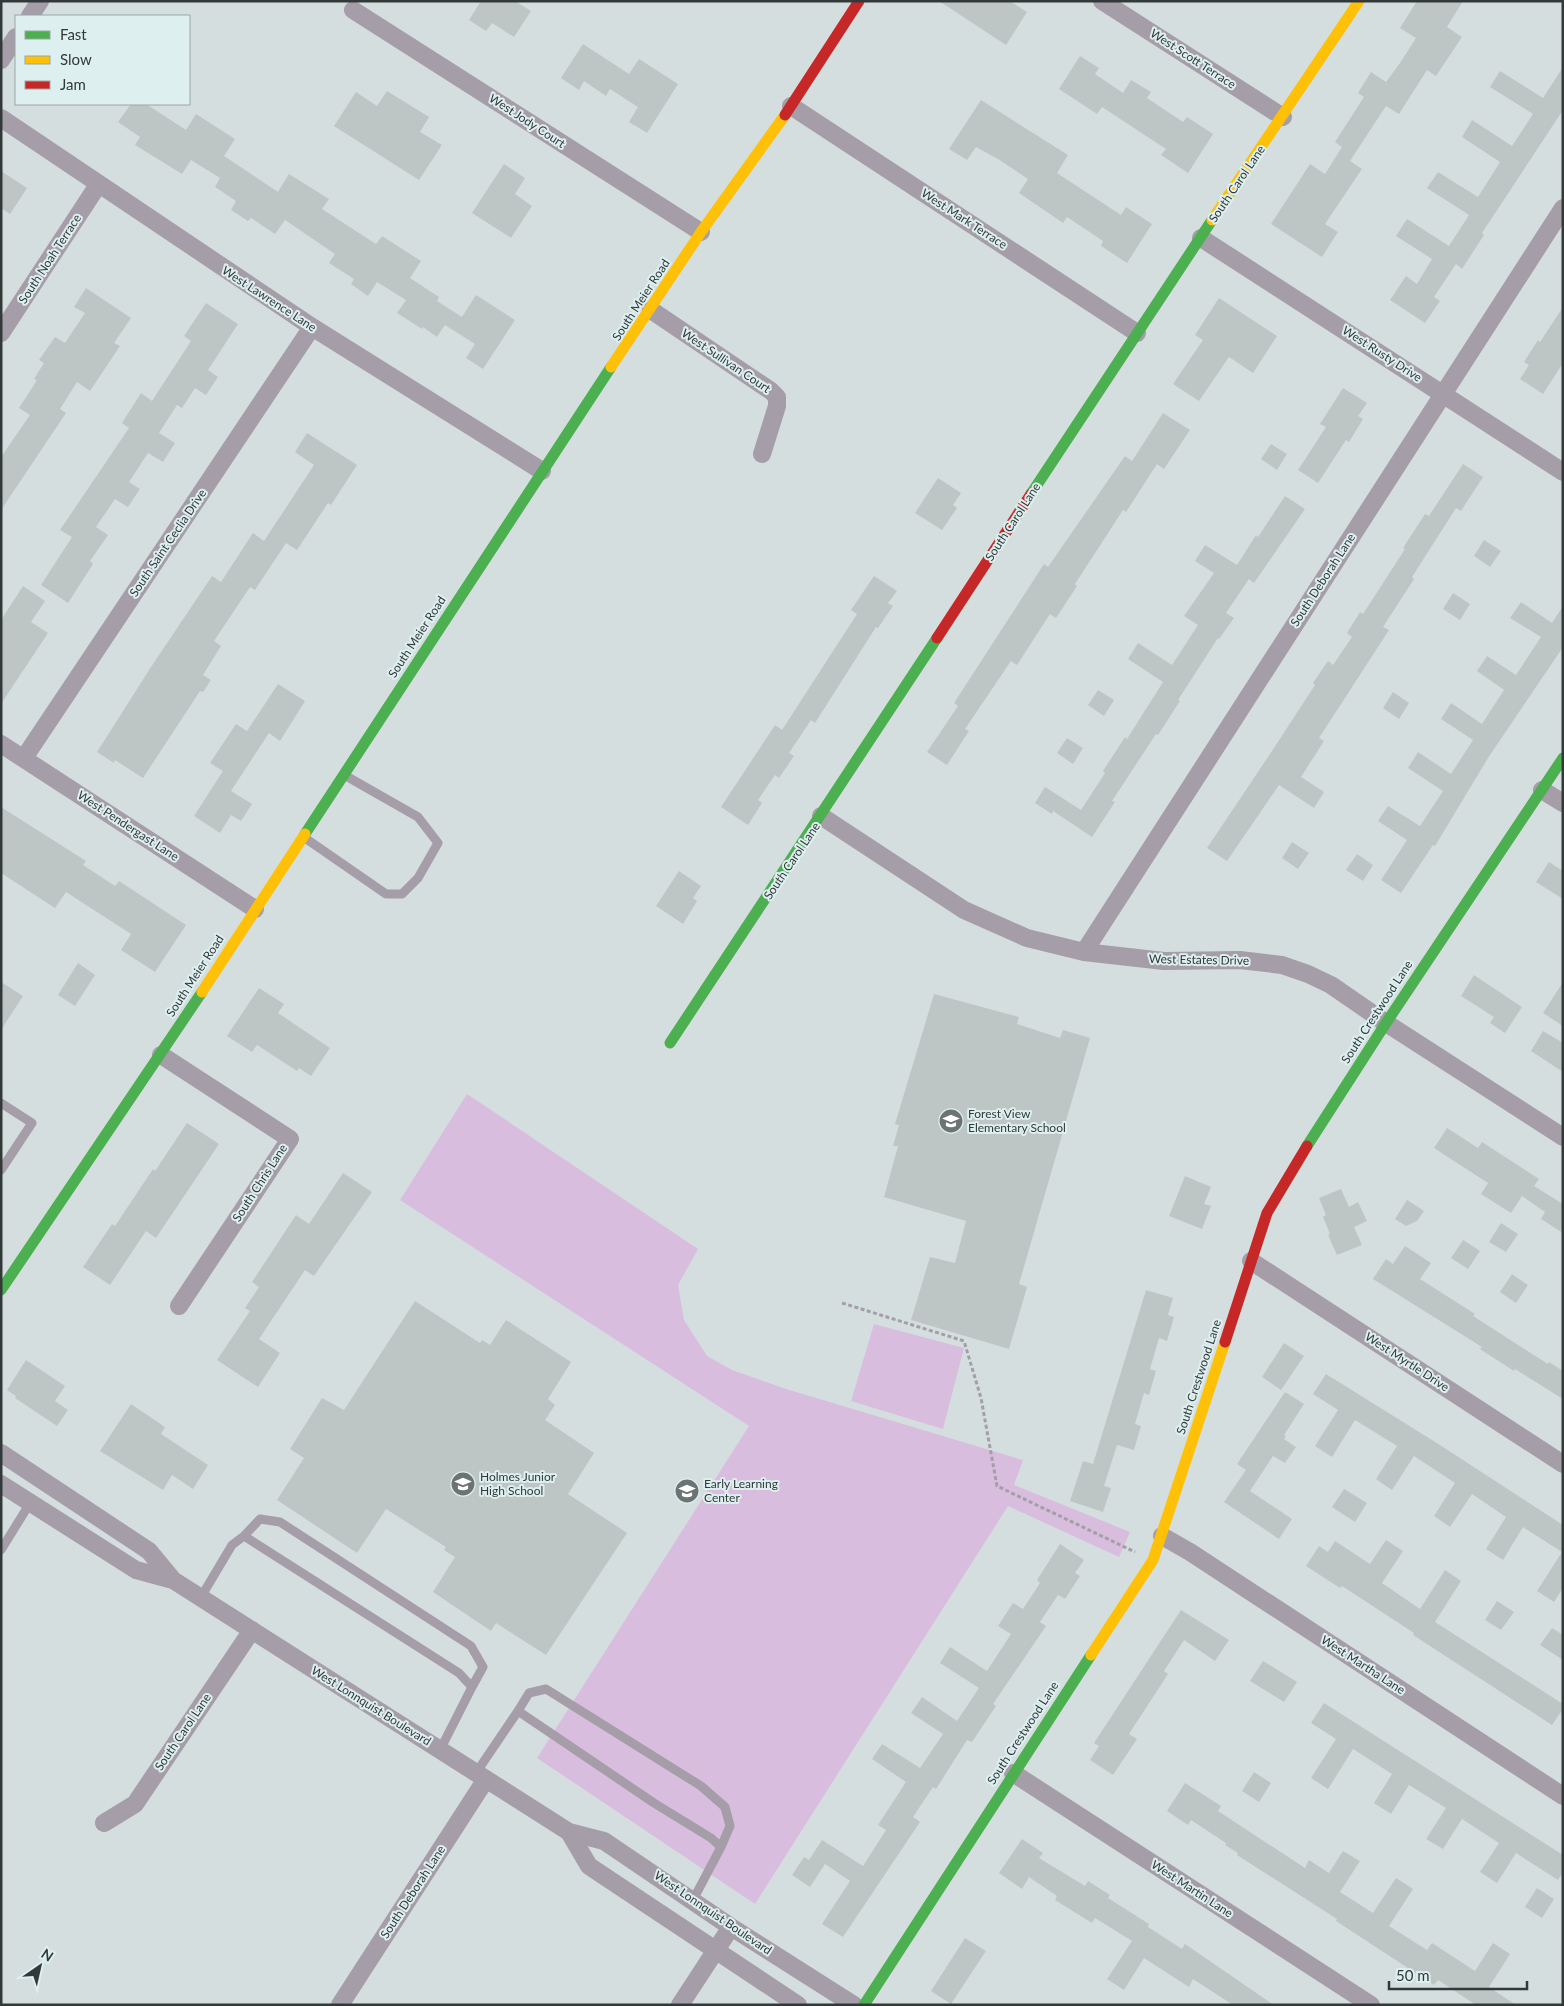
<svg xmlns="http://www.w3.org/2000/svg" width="1564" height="2006" font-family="Lato,sans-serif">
  <rect width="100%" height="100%" fill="#d5dedf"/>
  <!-- green -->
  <path fill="#d9bdde" d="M467,1094L698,1249L678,1285L684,1320L707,1356L732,1370L783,1388L1023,1460L1014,1485L1130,1532L1119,1557L1008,1506L755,1904L537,1758L749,1426L400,1200Z
    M874,1324L964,1348L943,1429L851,1401Z"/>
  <!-- building -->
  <path fill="#bec5c5" d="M481,1H515L531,11L514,37L492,23L486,31L469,20Z
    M939,1H1010L1027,12L1006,45Z
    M1417,1H1463L1447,27L1462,37L1436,76L1427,70L1399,114L1386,106L1350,161L1362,169L1325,224L1338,232L1322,257L1271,224L1310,164L1325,174L1342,147L1335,142L1364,97L1358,93L1371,72L1386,82L1400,63L1416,38L1400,28Z
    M583,44L629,74L639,59L678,84L647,133L629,122L638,107L610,89L606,96L584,81L579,90L561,78Z
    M1080,56L1099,68L1095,74L1123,93L1131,80L1151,92L1147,98L1183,122L1187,117L1213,134L1188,173L1161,155L1166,149L1102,107L1097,114L1059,89Z
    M1563,67V110L1482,233L1484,235L1462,269L1456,264L1434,297L1440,301L1425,323L1390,300L1406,276L1417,284L1432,259L1396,236L1407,219L1449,246L1469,215L1427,188L1438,172L1478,197L1500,162L1462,137L1472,120L1512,146L1533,114L1490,87L1500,71L1543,98Z
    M387,91L429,117L420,132L442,145L419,180L334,126L356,92L377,106Z
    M981,100L1068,155L1057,173L1121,215L1126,207L1152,224L1127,263L1101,246L1103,241L1067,217L1063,223L1019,193L1028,179L998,159L976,147L967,160L949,149Z
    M131,104H146L186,130L196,114L235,139L224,156L278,192L289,174L329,199L322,209L376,244L382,236L421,261L410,278L439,297L437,301L462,317L476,295L515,320L483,369L466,358L475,344L445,325L437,337L423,327L422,329L397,313L406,300L377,282L368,296L351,284L354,279L329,263L335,254L285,220L275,234L251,218L248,221L231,210L236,201L215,187L220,178L191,160L182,174L135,145L140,137L118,122Z
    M504,164L525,178L515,194L532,206L511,238L472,213Z
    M1,171L27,188L10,214L1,208Z
    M86,288L131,318L114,343L120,346L90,391L77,382L60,409L66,413L1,510V457L30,415L19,408L37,380L34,379L44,363L39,360L55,337L65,343L85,313L74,307Z
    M1219,298L1277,336L1253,373L1229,357L1199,401L1173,384L1203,340L1195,335Z
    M206,303L238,324L208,370L218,377L206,395L195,388L182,408L177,405L159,433L175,443L163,462L148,453L129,482L140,489L128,507L115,499L96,527L108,535L90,561L93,564L68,603L41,585L72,537L60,530L129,428L122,423L141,393L152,401L191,341L184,336Z
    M1563,307V363L1543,394L1520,379L1529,365L1524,362L1538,340L1540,342Z
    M1343,388L1367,403L1358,416L1363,419L1349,442L1346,440L1318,483L1298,470L1326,427L1320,424Z
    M1163,413L1190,430L1164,469L1157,464L1126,512L1123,510L1075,584L1077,586L1056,618L1050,614L1017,665L1011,661L965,729L969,731L947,765L927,752L958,706L954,703L1044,564L1048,567L1125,456L1132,461Z
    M307,433L357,465L331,505L328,503L297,550L286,543L255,590L250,587L214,641L221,646L203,675L211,680L203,692L200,691L143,778L115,760L114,763L97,752L151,667L212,576L221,582L253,533L264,541L314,465L295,452Z
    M1271,444L1287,454L1277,470L1261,459Z
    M1463,464L1483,477L1461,511L1456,508L1412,577L1414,579L1383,627L1389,630L1319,738L1324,741L1301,777L1324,792L1314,808L1279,785L1227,861L1207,848L1272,751L1315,685L1313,683L1328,661L1333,665L1352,637L1347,633L1360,612L1363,614L1405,549L1403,548L1425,514L1429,516Z
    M938,478L961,493L953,505L957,508L942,530L915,513Z
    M1285,496L1305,509L1254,583L1249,579L1226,613L1234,618L1219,639L1218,638L1178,700L1180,701L1158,735L1156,734L1112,801L1115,802L1092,837L1053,811L1052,814L1035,803L1045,787L1081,810L1105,773L1103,771L1125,737L1127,739L1163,682L1128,659L1138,643L1172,665L1198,625L1184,616L1214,573L1195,561L1205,545L1237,565L1256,535L1258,537Z
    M1484,540L1501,551L1490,567L1474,556Z
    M874,576L897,591L888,603L893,606L878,628L876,627L815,723L811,720L789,753L794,756L779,778L775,775L758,800L762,803L748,825L721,807L775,725L782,730L857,614L851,610Z
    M23,586L45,601L31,622L48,633L1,704V620Z
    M1453,593L1470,604L1460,620L1443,609Z
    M1521,602L1552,623L1563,606V647L1488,758L1435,846L1433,845L1401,893L1381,880L1407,840L1378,821L1388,806L1420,826L1443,791L1408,768L1418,752L1451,774L1473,740L1441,719L1451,703L1482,724L1504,690L1477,671L1487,656L1516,675L1541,637L1510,618Z
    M278,684L305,701L280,741L269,733L231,791L252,804L241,821L231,815L220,833L194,816L223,771L210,763L236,724L247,731Z
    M1098,690L1114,700L1104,716L1088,705Z
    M1393,692L1409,703L1399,719L1383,708Z
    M1067,738L1083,748L1073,764L1057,753Z
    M1,807L86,861L83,865L115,886L119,881L186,925L155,972L121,950L131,934L66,892L55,908L1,873Z
    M1292,842L1309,853L1298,869L1282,858Z
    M1357,854L1373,865L1363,881L1346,870Z
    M1549,862L1563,871V899L1536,882Z
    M679,871L701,886L693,898L697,901L683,924L656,906Z
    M78,963L95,975L75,1006L58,995Z
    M1474,975L1522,1007L1505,1033L1490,1023L1494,1017L1461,996Z
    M1,982L23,996L1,1030Z
    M1563,982V1026L1543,1013Z
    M259,988L284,1004L278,1013L330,1048L311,1076L299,1068L297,1071L257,1045L252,1052L227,1036Z
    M934,994L1019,1017L1017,1024L1060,1038L1063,1030L1090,1038L1019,1284L1027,1287L1009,1349L911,1320L930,1257L955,1263L966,1221L884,1197L898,1146H893L899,1125L895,1124Z
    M1543,1031L1563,1043V1072L1531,1051Z
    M187,1123L219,1144L156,1238L146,1231L110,1285L83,1267L112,1224L115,1226L153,1169L155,1171Z
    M1447,1128L1478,1148L1482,1142L1539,1179L1534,1186L1563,1204V1233L1541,1219L1545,1212L1522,1196L1511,1213L1481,1194L1488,1183L1434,1148Z
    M343,1173L372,1192L314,1276L305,1270L259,1339L280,1353L258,1387L217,1360L250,1311L245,1308L259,1287L252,1282L296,1215L309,1224Z
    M1185,1176L1211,1187L1204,1204L1211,1206L1202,1229L1169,1216Z
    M1341,1189L1349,1207L1358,1202L1367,1221L1354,1227L1362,1245L1337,1255L1328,1235L1330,1234L1323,1217L1326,1215L1319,1198Z
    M1407,1200L1424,1211L1417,1221L1406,1226L1395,1219Z
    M1501,1223L1518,1234L1506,1252L1489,1242Z
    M1463,1240L1480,1251L1468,1269L1451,1258Z
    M1405,1246L1431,1263L1420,1279L1475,1314L1473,1316L1548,1364L1549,1362L1563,1371V1399L1515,1369L1514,1371L1480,1349L1482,1347L1373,1279L1386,1259L1393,1264Z
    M1512,1274L1528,1285L1516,1303L1500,1292Z
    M1146,1290L1173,1298L1168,1315L1174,1317L1167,1341L1159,1338L1150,1369L1156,1371L1149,1395L1144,1393L1135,1424L1141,1426L1134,1450L1117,1445L1104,1486L1111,1488L1103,1512L1070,1501L1083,1461L1093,1464Z
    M415,1301L480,1343L482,1340L490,1345L506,1320L571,1362L548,1399L555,1405L545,1420L594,1453L568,1494L627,1533L546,1655L496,1623L491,1631L433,1592L455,1557L444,1550L446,1547L386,1509L357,1553L277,1500L304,1458L290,1449L322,1398L344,1410Z
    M1284,1343L1304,1356L1281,1390L1262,1377Z
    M26,1360L65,1386L55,1401L68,1410L57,1426L15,1398L16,1396L7,1390Z
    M1326,1374L1440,1445L1563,1525V1588L1554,1602L1537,1591L1562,1552L1523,1527L1503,1560L1486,1549L1506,1517L1472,1494L1450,1527L1434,1516L1455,1483L1414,1456L1392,1490L1376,1479L1397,1446L1355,1420L1332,1457L1315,1446L1338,1410L1313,1394Z
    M1285,1392L1304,1404L1284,1435L1286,1436L1284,1439L1296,1447L1285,1463L1273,1456L1250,1491L1292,1519L1279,1539L1224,1502L1246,1470L1237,1464Z
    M131,1404L165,1427L161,1434L208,1465L193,1489L172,1475L163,1490L100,1451Z
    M1344,1489L1367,1503L1355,1522L1332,1507Z
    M1386,1540L1403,1551L1382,1583L1420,1609L1445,1570L1461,1581L1435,1622L1563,1704V1709L1552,1725L1413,1635L1414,1633L1342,1586L1340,1588L1306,1566L1319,1546L1328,1552L1335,1541L1370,1564Z
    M1060,1544L1084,1560L1075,1573L1080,1576L1065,1599L1058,1595L1040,1622L1046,1626L993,1704L996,1706L972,1742L967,1740L936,1789L933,1787L913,1817L920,1822L843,1937L822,1924L850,1881L825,1864L810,1887L792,1875L804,1857L809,1860L822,1840L863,1866L886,1830L878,1825L906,1782L872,1759L882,1744L920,1768L943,1734L911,1713L922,1697L957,1721L979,1688L940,1663L950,1647L987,1671L1011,1634L998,1626L1013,1603L1023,1609L1040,1583L1037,1580Z
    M1497,1601L1514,1612L1501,1630L1485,1620Z
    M1181,1610L1229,1640L1215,1661L1184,1640L1164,1671L1168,1674L1129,1734L1137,1739L1113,1775L1090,1760L1099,1746L1094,1743Z
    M1552,1628L1563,1635V1660L1540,1645Z
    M1263,1661L1297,1682L1284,1702L1250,1681Z
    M1324,1703L1563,1855V1872L1558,1880L1516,1853L1497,1883L1480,1872L1499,1843L1462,1819L1443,1849L1426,1839L1446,1808L1409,1785L1391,1814L1374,1803L1392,1774L1353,1749L1328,1789L1311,1778L1336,1739L1311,1723Z
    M1254,1772L1271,1783L1259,1802L1242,1791Z
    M1185,1783L1221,1806L1218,1811L1305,1868L1309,1860L1329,1873L1343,1851L1360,1861L1340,1892L1373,1913L1396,1878L1413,1889L1389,1926L1427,1950L1432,1943L1475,1971L1493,1943L1510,1954L1489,1987L1516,2005H1476L1438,1980L1434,1985L1336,1921L1337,1919L1237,1855L1238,1853L1225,1845L1226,1843L1191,1820L1188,1825L1167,1811Z
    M1022,1839L1043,1853L1039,1858L1085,1886L1088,1881L1110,1895L1108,1898L1149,1924L1148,1927L1182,1949L1185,1944L1274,2005H1233L1193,1979L1189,1987L1144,1958L1124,1990L1107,1979L1132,1941L1095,1918L1092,1923L1055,1900L1057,1896L1029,1877L1022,1889L999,1873Z
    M1537,1888L1554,1899L1542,1918L1525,1907Z
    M965,1938L986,1951L951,2004L931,1991Z"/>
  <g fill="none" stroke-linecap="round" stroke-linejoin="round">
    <!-- path -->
    <path stroke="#a49fa7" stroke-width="3" stroke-dasharray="4 2.5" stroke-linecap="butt" d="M842,1303L964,1341L981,1398L997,1486L1135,1552"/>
    <!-- lane -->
    <path stroke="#a59da8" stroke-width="9" d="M305,838L386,894H402L418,878L438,843L418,817L346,776
      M1,1103L32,1123L1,1170
      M244,1536L260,1519L280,1522L471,1646L483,1667L472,1687
      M1,1550L30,1503
      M201,1597L232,1545L244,1536L459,1673L472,1687L440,1750
      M518,1711L529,1693L546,1689L701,1786L725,1807L730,1826L721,1847
      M476,1773L518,1711L654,1803L711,1838L721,1847L693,1900"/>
    <!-- street -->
    <path stroke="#a59da8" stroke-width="18" d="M1102,1L1283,117
      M353,10L701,232
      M30,16L40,1
      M1,60L16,37
      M791,106L1137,333
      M1,118L312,327L542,471
      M1201,238L1563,472
      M651,310L771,391L777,397V406L762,454
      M1,333L98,185
      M1,744L255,909
      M24,758L312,327
      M1542,790L1563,803
      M821,816L964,910L1027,938L1084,952L1164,961L1240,960L1282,965L1308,974L1331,985L1386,1023L1563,1137
      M1084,952L1563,208
      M161,1055L290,1139L179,1306
      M1251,1261L1563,1464
      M1,1453L149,1551L173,1580
      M1,1484L136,1570L173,1580L569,1832L604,1841L731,1927L854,2005
      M1162,1536L1190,1552L1563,1796
      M1013,1773L1371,2005
      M104,1823L135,1804L252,1630
      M569,1832L589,1866L798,2005
      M340,2005L486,1779
      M680,2005L731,1927"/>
    <!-- fast -->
    <path stroke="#4caf50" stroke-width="11" d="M1031,494L1212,220
      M305,834L611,367
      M670,1043L937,638
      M1307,1146L1386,1023L1563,758
      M1,1290L202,992
      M864,2005L1091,1655"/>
    <!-- slow -->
    <path stroke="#ffc107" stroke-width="11" d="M1212,220L1359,1
      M611,367L701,232L785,115
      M202,992L305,834
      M1091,1655L1153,1560L1225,1342"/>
    <!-- jam -->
    <path stroke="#c62828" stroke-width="11" d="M785,115L859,1
      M937,638L1031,494
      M1225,1342L1267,1213L1307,1146"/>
  </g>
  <!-- icons -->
  <defs>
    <symbol id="school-disc" viewBox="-11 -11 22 22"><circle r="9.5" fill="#6b7373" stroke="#deeff0"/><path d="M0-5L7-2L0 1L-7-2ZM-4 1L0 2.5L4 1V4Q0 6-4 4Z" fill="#fff"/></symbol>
  </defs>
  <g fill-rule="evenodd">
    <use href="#school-disc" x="937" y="1107" width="28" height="28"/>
    <use href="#school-disc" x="449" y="1470" width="28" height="28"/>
    <use href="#school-disc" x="673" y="1477" width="28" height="28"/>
  </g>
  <g text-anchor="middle" stroke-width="4" stroke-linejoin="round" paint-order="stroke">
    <!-- street labels -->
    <g font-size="12" fill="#323939" stroke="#deeff0">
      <text transform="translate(1193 59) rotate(33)" y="4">West Scott Terrace</text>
      <text transform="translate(527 121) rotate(33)" y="4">West Jody Court</text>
      <text transform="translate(1237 184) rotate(-56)" y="4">South Carol Lane</text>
      <text transform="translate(964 219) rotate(33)" y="4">West Mark Terrace</text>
      <text transform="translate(50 259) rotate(-57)" y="4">South Noah Terrace</text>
      <text transform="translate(269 299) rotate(33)" y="4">West Lawrence Lane</text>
      <text transform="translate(641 300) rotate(-57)" y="4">South Meier Road</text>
      <text transform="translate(1382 354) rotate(33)" y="4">West Rusty Drive</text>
      <text transform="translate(726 361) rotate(34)" y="4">West Sullivan Court</text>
      <text transform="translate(1013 522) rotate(-57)" y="4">South Carol Lane</text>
      <text transform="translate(168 543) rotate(-56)" y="4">South Saint Ceclia Drive</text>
      <text transform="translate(1323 580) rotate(-57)" y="4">South Deborah Lane</text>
      <text transform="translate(417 637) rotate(-57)" y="4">South Meier Road</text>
      <text transform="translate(128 826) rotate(33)" y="4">West Pendergast Lane</text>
      <text transform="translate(792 861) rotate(-56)" y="4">South Carol Lane</text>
      <text transform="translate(1199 960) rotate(1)" y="4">West Estates Drive</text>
      <text transform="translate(195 976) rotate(-57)" y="4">South Meier Road</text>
      <text transform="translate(1377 1012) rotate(-57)" y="4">South Crestwood Lane</text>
      <text transform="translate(260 1183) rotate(-57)" y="4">South Chris Lane</text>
      <text transform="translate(1407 1362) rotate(33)" y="4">West Myrtle Drive</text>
      <text transform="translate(1199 1377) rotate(-72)" y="4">South Crestwood Lane</text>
      <text transform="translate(1363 1665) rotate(33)" y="4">West Martha Lane</text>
      <text transform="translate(371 1706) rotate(32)" y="4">West Lonnquist Boulevard</text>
      <text transform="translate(183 1732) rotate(-56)" y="4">South Carol Lane</text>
      <text transform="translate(1023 1733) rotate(-57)" y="4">South Crestwood Lane</text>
      <text transform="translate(1192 1889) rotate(33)" y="4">West Martin Lane</text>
      <text transform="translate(413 1892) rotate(-57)" y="4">South Deborah Lane</text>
      <text transform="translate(713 1913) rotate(34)" y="4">West Lonnquist Boulevard</text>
    </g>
    <!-- poi labels -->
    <g font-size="12" fill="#323939" stroke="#deeff0" text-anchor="start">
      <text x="968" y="1118">Forest View<tspan x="968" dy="14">Elementary School</tspan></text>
      <text x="480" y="1481">Holmes Junior<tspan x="480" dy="14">High School</tspan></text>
      <text x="704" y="1488">Early Learning<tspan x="704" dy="14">Center</tspan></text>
    </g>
  </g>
  <!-- border -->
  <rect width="1564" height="2006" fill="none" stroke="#323939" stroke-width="5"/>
  <!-- legend -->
  <rect x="15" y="15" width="175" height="90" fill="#deeff0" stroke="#99a6a7"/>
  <rect x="25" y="31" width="25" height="8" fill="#4caf50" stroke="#99a6a7"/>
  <text x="60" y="40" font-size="15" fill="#323939">Fast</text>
  <rect x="25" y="56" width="25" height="8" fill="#ffc107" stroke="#99a6a7"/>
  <text x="60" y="65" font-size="15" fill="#323939">Slow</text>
  <rect x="25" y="81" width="25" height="8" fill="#c62828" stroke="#99a6a7"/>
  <text x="60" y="90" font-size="15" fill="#323939">Jam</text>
  <!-- north arrow -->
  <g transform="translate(40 1966) rotate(34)" stroke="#deeff0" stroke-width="4" paint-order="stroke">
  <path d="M0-4L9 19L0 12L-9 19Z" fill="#323939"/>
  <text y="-8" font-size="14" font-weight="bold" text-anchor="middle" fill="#323939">N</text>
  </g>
  <!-- scale -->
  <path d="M1389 1981v8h138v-8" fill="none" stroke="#323939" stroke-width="2.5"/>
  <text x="1396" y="1981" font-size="15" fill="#323939" stroke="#deeff0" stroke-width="4" paint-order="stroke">50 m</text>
</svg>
